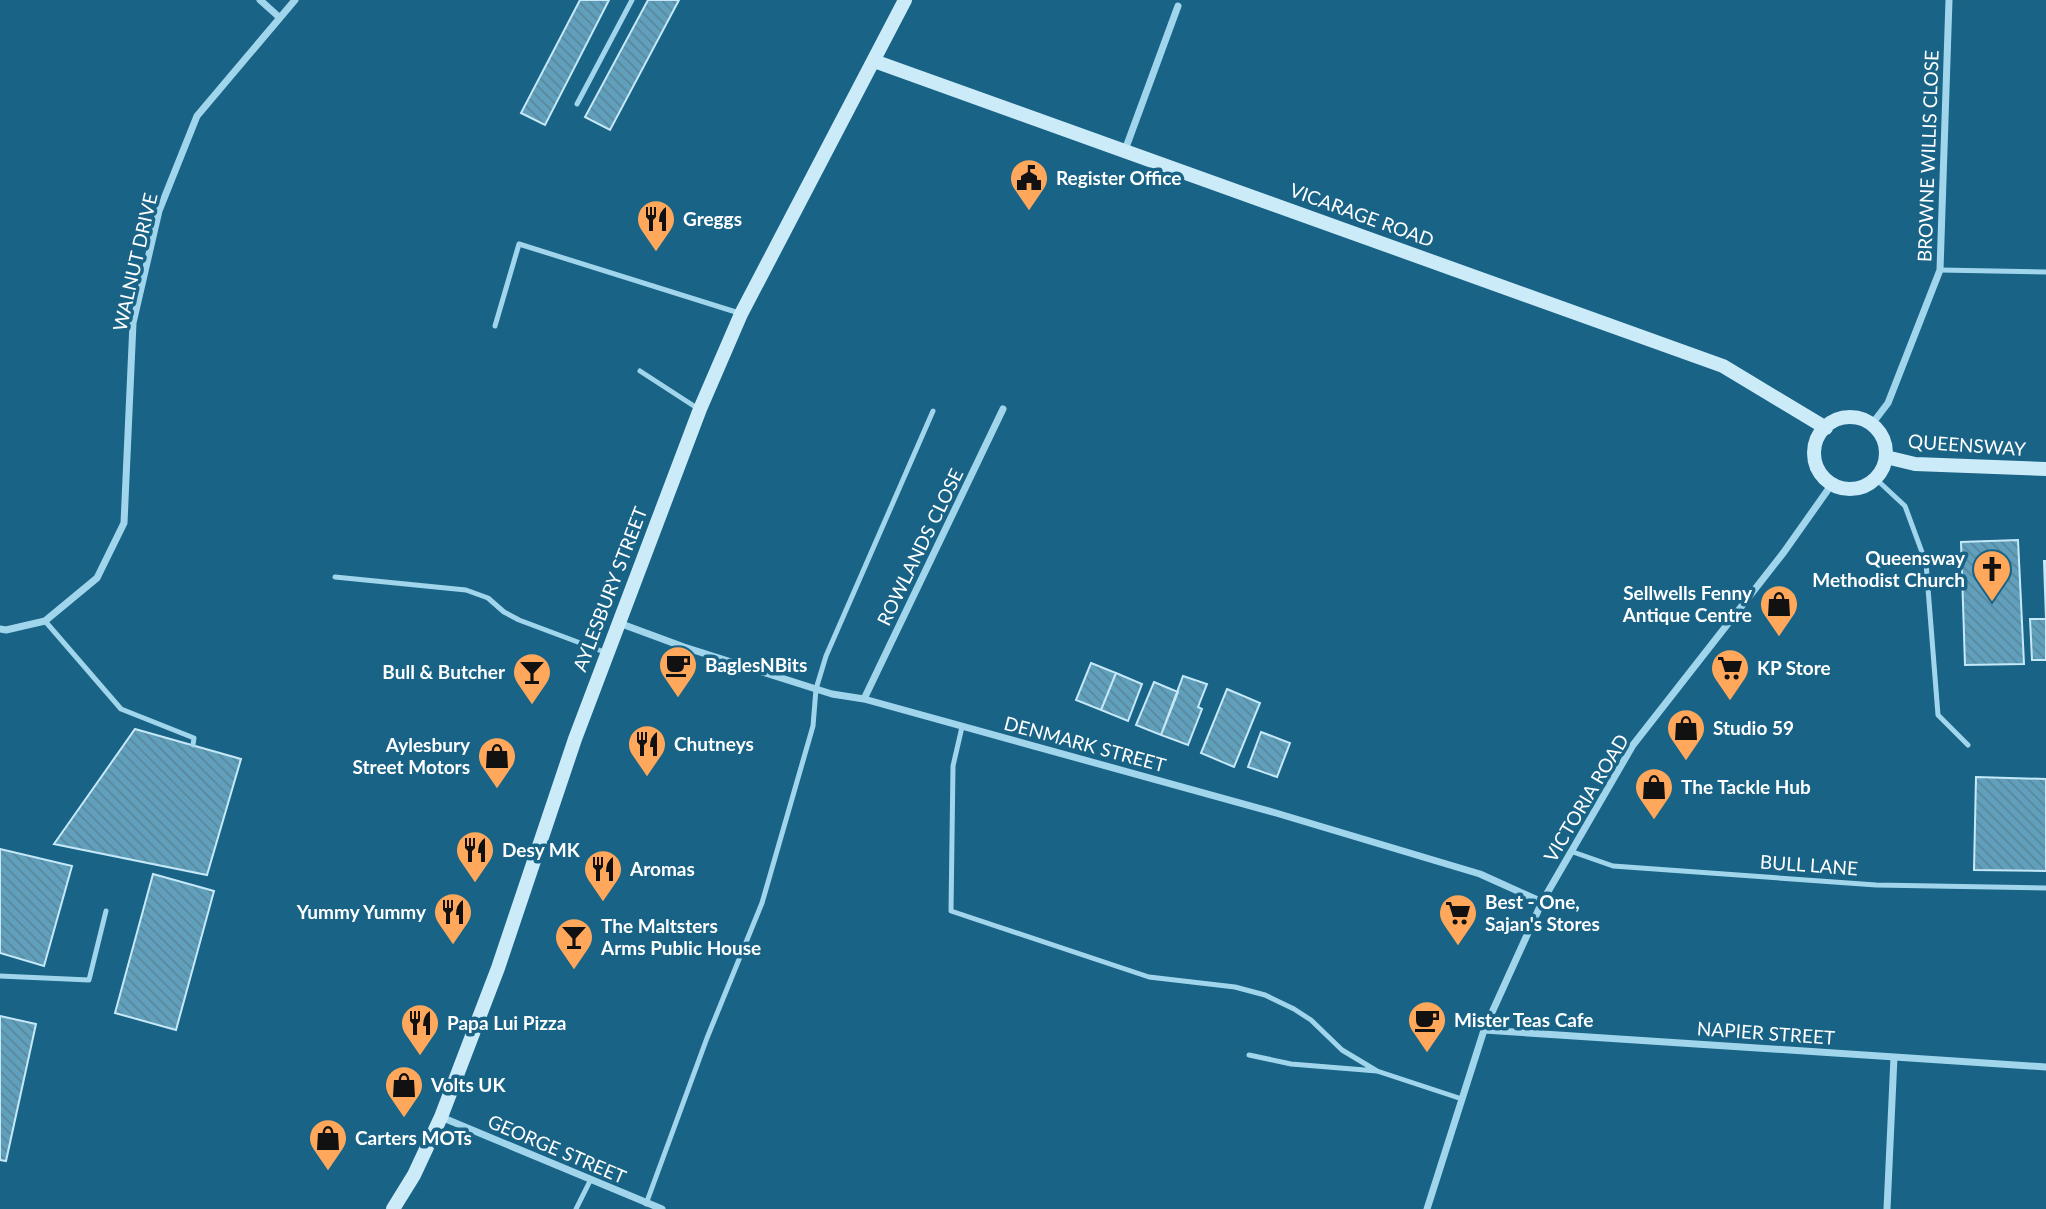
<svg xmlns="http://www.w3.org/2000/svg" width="2046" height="1209" font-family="Lato,sans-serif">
  <defs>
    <pattern id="building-back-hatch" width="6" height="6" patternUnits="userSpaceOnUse" patternTransform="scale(1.75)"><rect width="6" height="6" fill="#60a0bc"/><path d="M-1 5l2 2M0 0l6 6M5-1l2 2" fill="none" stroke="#5a879a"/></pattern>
  </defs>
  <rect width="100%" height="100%" fill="#196386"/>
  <!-- building -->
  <path fill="url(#building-back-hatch)" stroke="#c5e9f9" stroke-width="2" d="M580,0H609L545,125L521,113Z
    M648,0H679L610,130L585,117Z
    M2018,540L2024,664L1965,665L1961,542Z
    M2044,561H2046V660H2032L2030,619H2046Z
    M1091,663L1116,673L1101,710L1076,700Z
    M1116,673L1142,684L1128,721L1101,710Z
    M1183,676L1207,684L1198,707L1202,709L1188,745L1161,735Z
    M1154,682L1178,692L1161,735L1136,725Z
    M1227,689L1260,703L1234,767L1201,753Z
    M135,729L241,759L207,875L54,844Z
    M1261,732L1290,743L1277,777L1248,767Z
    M1976,777L2046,779V871L1974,870Z
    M0,849L72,866L44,966L0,953Z
    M153,874L214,891L176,1030L115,1013Z
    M0,1016L36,1024L6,1161L0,1160Z"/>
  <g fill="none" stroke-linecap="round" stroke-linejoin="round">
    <!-- lane -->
    <path stroke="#a0d5ec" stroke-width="5" d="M577,104L632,0
      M1940,270L2046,272
      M495,326L519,244L739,313
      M640,371L697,408
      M1876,479L1905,506L1926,563L1938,715L1968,745
      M335,577L466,590L488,598L504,612L519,620L607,653
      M45,621L121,709L194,738L193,745
      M962,727L953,766L951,911L1149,977L1235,987L1265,995L1294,1009L1311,1020L1342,1050L1377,1071
      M1573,852L1613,866L1876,885L2046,888
      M0,976L89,980L106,911
      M1249,1055L1291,1064L1377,1071L1462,1099
      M646,1204L707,1038L762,903L813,726L816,689L826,656L933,411
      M576,1209L591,1179"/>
    <!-- street -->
    <path stroke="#a0d5ec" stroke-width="7" d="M260,0L279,17
      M1125,150L1178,6
      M1872,424L1888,403L1940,270L1949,0
      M619,623L684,647L816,689L832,694L864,699L1276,813L1480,874L1542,902
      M0,629L6,630L45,621L97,578L124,523L133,323L159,211L197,116L295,0
      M864,699L1003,409
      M1484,1030L2046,1067
      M441,1117L662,1209
      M1427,1209L1484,1030L1542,902L1633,745L1784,552L1832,484
      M1887,1209L1894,1057"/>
    <!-- secondary -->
    <path stroke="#ccebf9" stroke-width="14" d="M874,61L1723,366L1826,428
      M1814 453a36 36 0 1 1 72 0a36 36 0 1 1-72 0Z
      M1886,457L1915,464L2046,469
      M393,1209L414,1175L441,1117L498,968L575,739L700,409L741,314L905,0"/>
  </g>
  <!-- icons -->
  <defs>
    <symbol id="civic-pin" viewBox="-11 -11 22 30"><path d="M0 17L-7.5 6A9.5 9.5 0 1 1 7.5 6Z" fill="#ffa85b" stroke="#196386"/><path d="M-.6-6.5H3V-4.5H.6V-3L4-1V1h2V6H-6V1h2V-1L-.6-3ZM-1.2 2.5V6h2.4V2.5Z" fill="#111"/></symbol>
    <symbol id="restaurant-pin" viewBox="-11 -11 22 30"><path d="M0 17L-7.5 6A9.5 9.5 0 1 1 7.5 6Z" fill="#ffa85b" stroke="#196386"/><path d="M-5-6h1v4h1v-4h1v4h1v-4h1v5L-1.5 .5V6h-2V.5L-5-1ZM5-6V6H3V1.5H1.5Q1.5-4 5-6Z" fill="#111"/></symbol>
    <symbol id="church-pin" viewBox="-11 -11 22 30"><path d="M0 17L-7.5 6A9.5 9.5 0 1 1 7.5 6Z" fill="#ffa85b" stroke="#196386"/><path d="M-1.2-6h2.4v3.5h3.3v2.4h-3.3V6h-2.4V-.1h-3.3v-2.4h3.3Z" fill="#111"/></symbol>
    <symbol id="shop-pin" viewBox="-11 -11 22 30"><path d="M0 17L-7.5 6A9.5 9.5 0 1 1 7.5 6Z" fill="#ffa85b" stroke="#196386"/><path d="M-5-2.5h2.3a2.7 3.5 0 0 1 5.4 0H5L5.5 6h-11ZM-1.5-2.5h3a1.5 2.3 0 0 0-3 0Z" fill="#111"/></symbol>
    <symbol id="cafe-pin" viewBox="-11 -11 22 30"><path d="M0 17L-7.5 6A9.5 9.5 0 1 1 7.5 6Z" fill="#ffa85b" stroke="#196386"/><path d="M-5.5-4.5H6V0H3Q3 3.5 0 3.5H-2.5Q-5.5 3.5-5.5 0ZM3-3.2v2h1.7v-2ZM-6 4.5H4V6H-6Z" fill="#111"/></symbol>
    <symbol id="supermarket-pin" viewBox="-11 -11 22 30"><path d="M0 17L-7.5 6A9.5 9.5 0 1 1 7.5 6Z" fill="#ffa85b" stroke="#196386"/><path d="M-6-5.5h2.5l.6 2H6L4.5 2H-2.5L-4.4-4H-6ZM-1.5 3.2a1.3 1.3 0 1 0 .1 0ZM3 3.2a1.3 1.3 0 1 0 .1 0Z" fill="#111"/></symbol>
    <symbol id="bar-pin" viewBox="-11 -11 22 30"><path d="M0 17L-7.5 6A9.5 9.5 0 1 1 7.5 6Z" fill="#ffa85b" stroke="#196386"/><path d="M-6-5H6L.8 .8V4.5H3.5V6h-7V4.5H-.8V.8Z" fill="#111"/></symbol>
  </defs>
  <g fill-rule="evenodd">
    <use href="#civic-pin" x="1007" y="156" width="44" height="60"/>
    <use href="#restaurant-pin" x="634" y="197" width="44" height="60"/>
    <use href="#church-pin" x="1970" y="547" width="44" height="60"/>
    <use href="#shop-pin" x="1757" y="582" width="44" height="60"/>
    <use href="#cafe-pin" x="656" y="643" width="44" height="60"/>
    <use href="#supermarket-pin" x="1708" y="646" width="44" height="60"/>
    <use href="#bar-pin" x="510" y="650" width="44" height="60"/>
    <use href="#shop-pin" x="1664" y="706" width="44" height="60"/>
    <use href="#restaurant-pin" x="625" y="722" width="44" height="60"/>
    <use href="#shop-pin" x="475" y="734" width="44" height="60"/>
    <use href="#shop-pin" x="1632" y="765" width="44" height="60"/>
    <use href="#restaurant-pin" x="453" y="828" width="44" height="60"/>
    <use href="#restaurant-pin" x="581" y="847" width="44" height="60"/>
    <use href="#restaurant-pin" x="431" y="890" width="44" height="60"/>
    <use href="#supermarket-pin" x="1436" y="891" width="44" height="60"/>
    <use href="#bar-pin" x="552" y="915" width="44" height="60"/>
    <use href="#cafe-pin" x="1405" y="998" width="44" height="60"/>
    <use href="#restaurant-pin" x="398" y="1001" width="44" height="60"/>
    <use href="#shop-pin" x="382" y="1063" width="44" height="60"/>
    <use href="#shop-pin" x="306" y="1116" width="44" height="60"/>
  </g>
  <g text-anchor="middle" stroke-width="7" stroke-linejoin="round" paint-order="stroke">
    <!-- street labels -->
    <g font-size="19" fill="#fff" stroke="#196386">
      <text transform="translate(1928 156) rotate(-88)" y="7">BROWNE WILLIS CLOSE</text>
      <text transform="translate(1362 215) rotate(20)" y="7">VICARAGE ROAD</text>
      <text transform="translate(135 262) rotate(-77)" y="7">WALNUT DRIVE</text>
      <text transform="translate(1967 445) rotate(4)" y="7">QUEENSWAY</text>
      <text transform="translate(920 547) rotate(-64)" y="7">ROWLANDS CLOSE</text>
      <text transform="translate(610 589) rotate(-69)" y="7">AYLESBURY STREET</text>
      <text transform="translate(1085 744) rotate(15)" y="7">DENMARK STREET</text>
      <text transform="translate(1586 798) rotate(-59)" y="7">VICTORIA ROAD</text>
      <text transform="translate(1809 865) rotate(4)" y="7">BULL LANE</text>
      <text transform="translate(1766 1033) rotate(4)" y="7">NAPIER STREET</text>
      <text transform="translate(557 1149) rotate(23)" y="7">GEORGE STREET</text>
    </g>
    <!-- poi labels -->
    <g font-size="19" font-weight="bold" fill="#fff" stroke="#196386" text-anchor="start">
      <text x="1056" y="185">Register Office</text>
      <text x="683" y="226">Greggs</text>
      <text x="1965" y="565" text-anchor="end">Queensway<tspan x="1965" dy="22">Methodist Church</tspan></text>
      <text x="1752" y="600" text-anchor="end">Sellwells Fenny<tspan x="1752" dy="22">Antique Centre</tspan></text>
      <text x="705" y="672">BaglesNBits</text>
      <text x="1757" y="675">KP Store</text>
      <text x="505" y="679" text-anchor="end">Bull &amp; Butcher</text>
      <text x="1713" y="735">Studio 59</text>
      <text x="674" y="751">Chutneys</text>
      <text x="470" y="752" text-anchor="end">Aylesbury<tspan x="470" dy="22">Street Motors</tspan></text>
      <text x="1681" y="794">The Tackle Hub</text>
      <text x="502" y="857">Desy MK</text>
      <text x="630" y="876">Aromas</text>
      <text x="1485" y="909">Best - One,<tspan x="1485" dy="22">Sajan's Stores</tspan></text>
      <text x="426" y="919" text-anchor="end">Yummy Yummy</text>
      <text x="601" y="933">The Maltsters<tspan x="601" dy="22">Arms Public House</tspan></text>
      <text x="1454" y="1027">Mister Teas Cafe</text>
      <text x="447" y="1030">Papa Lui Pizza</text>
      <text x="431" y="1092">Volts UK</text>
      <text x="355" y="1145">Carters MOTs</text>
    </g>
  </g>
</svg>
